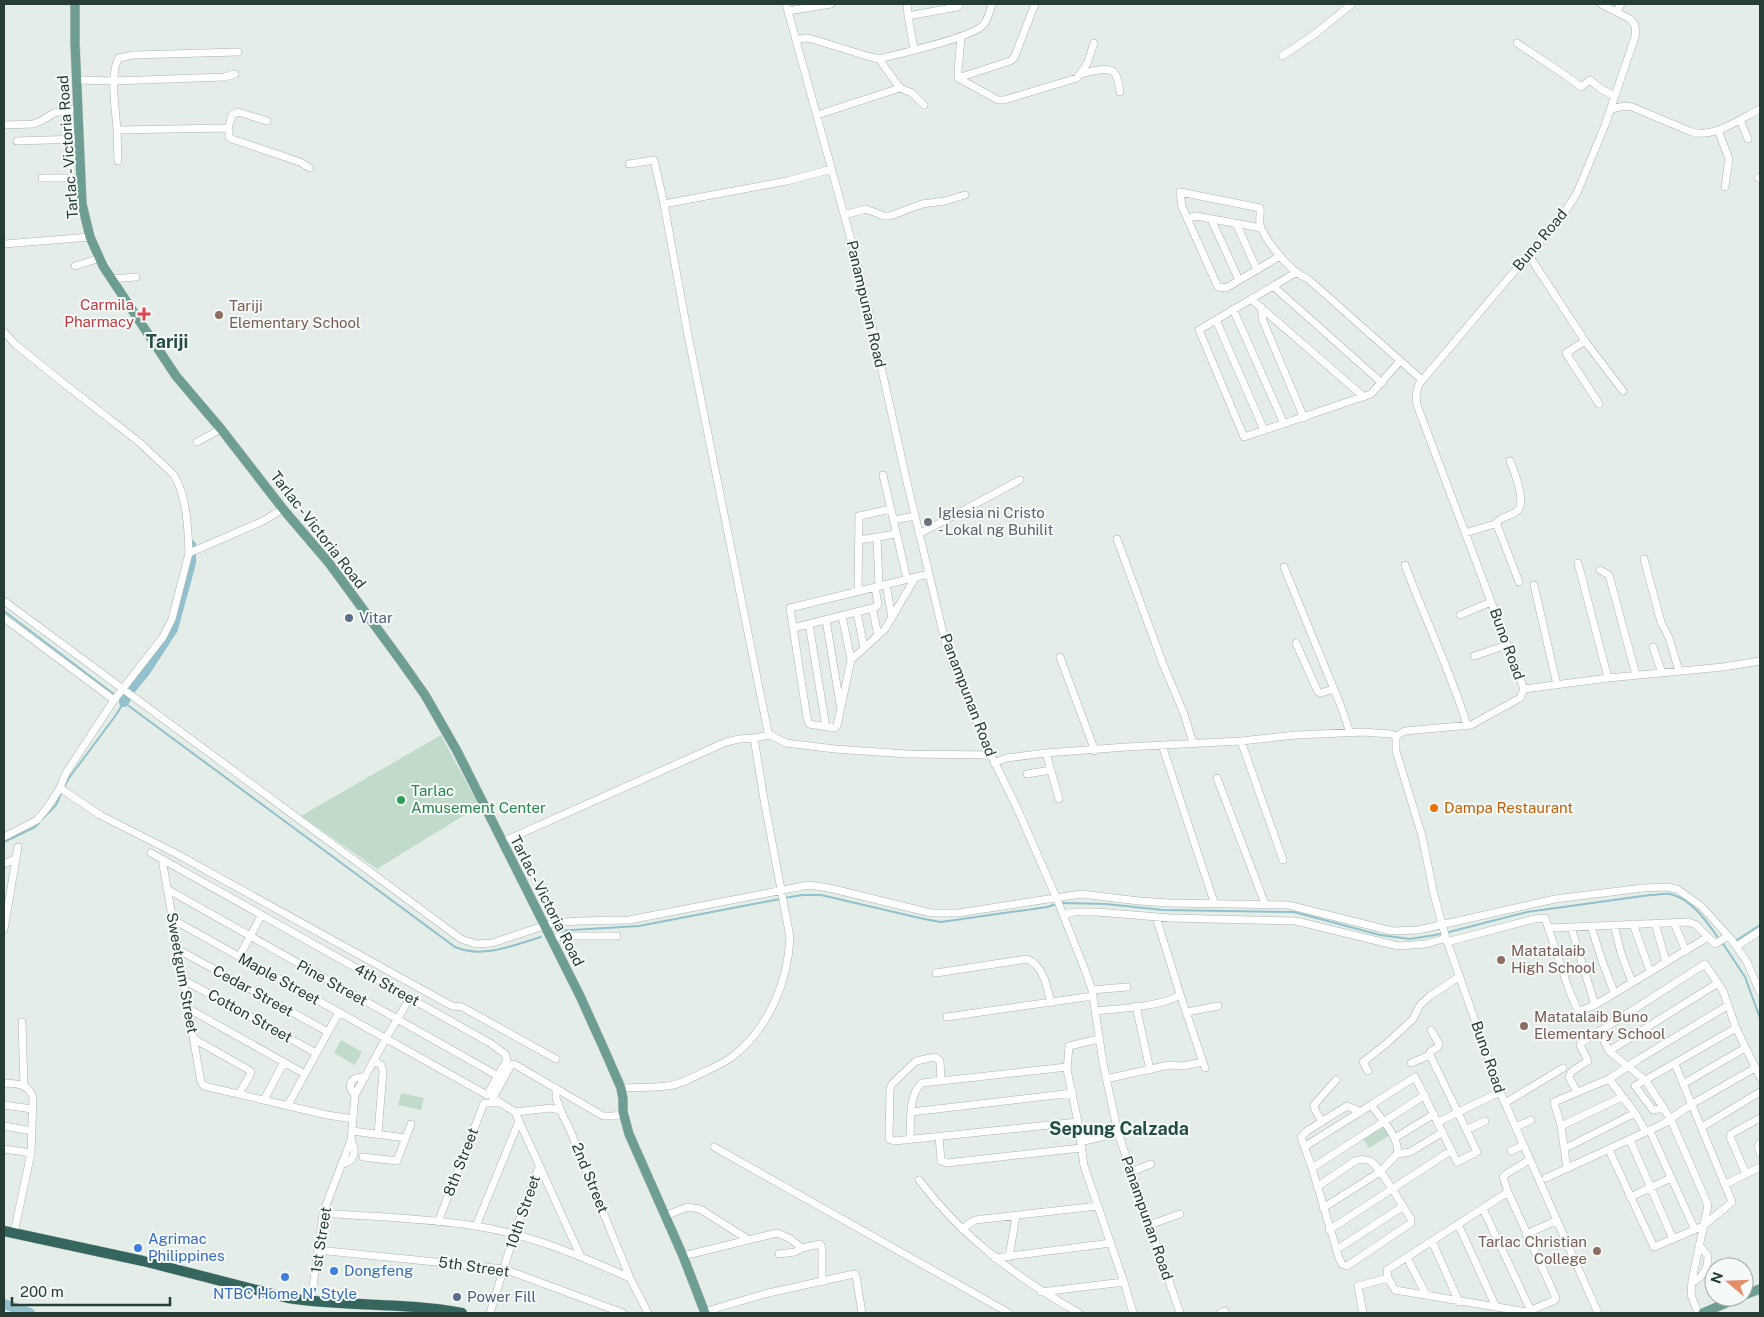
<svg xmlns="http://www.w3.org/2000/svg" width="1764" height="1317" font-family="'Public Sans',sans-serif">
  <rect width="100%" height="100%" fill="#e5ede9"/>
  <!-- green -->
  <path fill="#c0dbc9" d="M441,735L479,806L377,869L301,816Z
    M341,1040L362,1052L355,1065L334,1053Z
    M401,1093L424,1098L421,1110L398,1105Z
    M1382,1123L1390,1135L1369,1148L1361,1136Z"/>
  <g fill="none" stroke-linecap="round" stroke-linejoin="round">
    <!-- stream -->
    <path stroke="#92c0cc" stroke-width="2" d="M4,611L115,695
      M118,698L455,947C484,959 513,945 541,937
      M64,787L69,778L116,715L124,702
      M42,819L56,805L62,791
      M4,842L35,827L39,823
      M784,898L802,895H821L924,919L941,922L1047,907L1057,904
      M1062,903L1106,904L1163,910L1294,912L1380,935L1410,939L1441,934
      M555,931L639,926L780,899
      M1449,932L1527,912L1650,895C1656,895 1664,893 1670,894C1692,899 1707,922 1719,939
      M1737,940L1760,925
      M1722,942L1745,977L1760,1018"/>
    <!-- river -->
    <path stroke="#92c0cc" stroke-width="10" d="M124,702L130,690L145,672L173,629L191,563V545
      M4,1304L30,1313"/>
    <defs>
      <path id="minor" d="M786,4L853,247L872,326L906,478L946,645L953,665L991,755L1017,808L1056,897L1085,970L1092,990L1103,1063L1118,1133L1180,1313
        M907,4L908,16
        M788,11L831,4
        M1617,11L1621,4
        M961,37L958,71V78L998,100H1004L1077,78L1087,64L1094,43
        M796,40L806,38L812,39L867,56L879,59C898,54 974,37 983,25C988,20 990,11 992,4
        M1517,43C1538,58 1560,70 1581,87L1590,80L1601,89L1615,96
        M914,49L908,16L957,7L960,4
        M238,52L133,55L119,58C109,72 116,112 117,130L226,128L229,131V137L232,139L300,162L310,168
        M1282,56L1312,36L1352,4
        M879,59L900,88L912,93L924,105
        M1081,74C1090,72 1107,66 1114,72C1118,76 1119,86 1120,92
        M958,78L1010,61L1014,58L1035,4
        M77,80L114,81L224,77L235,74
        M1611,109L1624,106L1632,107L1692,132C1715,138 1740,119 1760,109
        M817,115L900,88
        M1740,120L1748,139
        M4,125L33,124L41,121L54,113L78,108
        M228,129L232,115L238,112L267,121
        M117,130L118,161
        M1718,130L1729,159L1725,187
        M17,141L79,139
        M629,164L654,160L664,204L787,181L832,169
        M42,178H81
        M1758,178L1760,177
        M664,204L687,330L768,732L770,735L786,743L835,749L907,754L991,755
        M844,215L866,209L884,216H890L922,204L945,201L965,195
        M1188,218L1196,216L1261,228
        M1211,219L1239,280
        M1237,225L1257,270
        M4,244L90,237
        M1528,254L1585,341L1623,391
        M1280,256L1226,288L1218,287L1182,207L1180,192L1260,208C1261,215 1258,221 1261,228C1268,243 1291,273 1307,278L1422,380
        M75,266L100,258
        M1297,272L1199,330L1244,437L1371,394L1400,361
        M111,279L136,277
        M1273,286L1382,383
        M1251,299L1364,397
        M1261,307L1263,321L1304,418
        M1233,309L1284,424
        M1216,320L1264,430
        M126,324L136,317
        M4,332L15,344L62,382L139,442L174,475C187,497 188,528 189,553
        M1585,341L1566,353L1599,404
        M197,442L221,429
        M883,475L907,579
        M893,520L915,516
        M1495,524C1501,516 1513,516 1518,510C1526,500 1514,471 1510,461
        M1465,533L1495,524L1497,525L1519,582
        M919,534L1020,480
        M877,538L879,586
        M1117,539L1163,664L1184,714L1193,743
        M859,540L896,534
        M1644,559L1661,622L1669,638L1679,671
        M1578,563L1608,678
        M1405,565C1425,619 1450,670 1467,725
        M1284,567L1342,709L1350,733
        M1600,570L1609,575L1636,675
        M915,578L885,629L851,660L837,726L834,728L809,724L807,718L790,608L929,574
        M886,584L892,618
        M1534,585L1557,685
        M858,590L859,516L891,509
        M4,601L461,939L476,944L492,943L553,923L579,921L629,920L809,885L829,888L931,913H958L1081,894L1139,901L1169,903L1288,905L1392,931L1418,930L1555,899L1643,888L1667,887L1677,889L1701,906L1731,939L1747,962L1760,992
        M872,608L878,635
        M857,612L864,648
        M1460,615L1491,602
        M842,616L851,660
        M4,618L114,700
        M826,620L840,704
        M809,624L826,727
        M793,628L876,607L878,604L875,587
        M1296,643L1318,692L1321,693L1333,689
        M1653,647L1662,673
        M1474,656L1507,645
        M1060,657L1095,751
        M1524,689L1608,678L1723,667L1760,661
        M1396,736L1405,731L1471,725L1520,698L1524,689L1417,405L1416,394L1419,384L1566,210L1577,193L1605,125L1635,37C1636,29 1636,24 1630,19L1601,4
        M1396,736V751L1422,836L1434,895L1446,938L1500,1092L1598,1313
        M1241,741L1283,860
        M1162,745L1214,902
        M1046,753L1059,799
        M994,763L1007,758L1046,753L1126,747L1241,741L1296,735L1363,732L1391,734L1396,736
        M1027,774L1051,770
        M1217,778L1265,904
        M60,788L100,815L175,853L452,1006L462,1007L556,1059
        M4,837L37,820L47,808L60,788L66,773L114,700L163,637L172,619L189,553L261,522L283,509
        M502,842L726,742L739,739L754,738
        M151,853L490,1043L505,1054L507,1060L487,1095L172,919
        M162,859L201,1082L204,1086L327,1115L353,1119
        M4,864L15,859
        M167,889L498,1076
        M1063,915L1074,912H1097L1170,918L1296,921L1398,946L1426,944L1446,938
        M1655,923L1666,962
        M1674,923L1686,951
        M1633,924L1650,971
        M1614,925L1621,953L1632,982
        M1591,926L1602,961L1614,992
        M1571,927L1595,1005
        M1549,928L1689,922L1696,925L1715,944L1728,936
        M4,929L18,847
        M550,939L564,936H617
        M1447,942L1534,919L1545,918L1569,990L1578,1011H1580L1595,1005L1708,937
        M1737,946L1760,931
        M179,950L328,1032
        M239,957L261,916
        M936,973L1027,959C1044,966 1047,987 1051,1003
        M184,980L316,1053
        M1092,990L1127,987
        M1180,994L1205,1068
        M1136,1006L1150,1070
        M189,1009L305,1074
        M1096,1011C1115,1009 1168,1006 1180,994L1156,917
        M1187,1012L1218,1006
        M947,1017L1093,996
        M22,1022L24,1086
        M1599,1031L1609,1051L1646,1081L1671,1120L1708,1205L1692,1280L1691,1295L1698,1313
        M194,1039L249,1070L251,1072L250,1075L239,1094
        M1099,1039L1069,1046L1067,1070L1078,1122L1084,1166L1124,1282L1133,1313
        M1609,1051L1718,983
        M374,1061L381,1065L383,1071L378,1134
        M1411,1063L1430,1055
        M1368,1071L1363,1062L1386,1044L1413,1019L1420,1005L1430,996L1460,976
        M1106,1079L1169,1065L1183,1066L1198,1063
        M1609,1079L1635,1113L1646,1132
        M941,1081L940,1061L935,1057L916,1061L892,1084L890,1089L889,1139L894,1141L1078,1122
        M4,1083C16,1084 28,1083 33,1097L31,1153L14,1233
        M1683,1084L1745,1048
        M556,1088V1098L561,1111
        M621,1088C636,1087 652,1088 667,1086C680,1085 694,1077 706,1071C715,1067 724,1063 732,1057C769,1028 788,982 790,937L764,800L754,738L770,735
        M1577,1092L1569,1077L1572,1071L1588,1061L1580,1045L1581,1043L1705,964L1723,991L1736,1028L1760,1077
        M355,1095C346,1085 351,1076 365,1077
        M264,1100L284,1062
        M1505,1103L1563,1068
        M4,1105L32,1109
        M288,1105L339,1012
        M1371,1105L1415,1077L1457,1162L1477,1152L1430,1055V1052L1438,1047L1439,1044L1431,1030
        M1664,1108L1653,1110L1635,1086L1736,1028
        M515,1112L580,1255
        M623,1112L615,1116H603L514,1064L511,1065L493,1098L515,1112L551,1108L561,1111C564,1120 573,1133 574,1141L630,1278L648,1313
        M911,1112L1073,1093
        M1322,1122L1315,1110L1314,1105L1336,1080
        M1438,1122L1500,1092
        M4,1126L32,1131
        M1561,1126L1622,1097
        M1516,1127L1531,1120
        M1702,1127L1760,1092
        M1466,1130L1485,1121
        M352,1131L406,1138
        M1650,1131L1695,1230
        M939,1136L941,1161L947,1163L1081,1148
        M1080,1137L1117,1128
        M910,1138C911,1121 908,1095 922,1083L1067,1067
        M1395,1138L1434,1114
        M1630,1140L1673,1239
        M1080,1142L1118,1133
        M1760,1143L1758,1146L1760,1153
        M714,1147L1009,1313
        M1304,1147L1371,1105C1380,1117 1401,1139 1397,1154L1380,1172L1323,1208
        M4,1149L31,1153
        M1564,1149L1635,1113
        M1609,1150L1654,1247L1703,1226L1732,1202L1675,1064
        M1511,1151L1523,1145
        M1397,1154L1410,1152L1443,1132
        M363,1157L397,1161L411,1124
        M341,1165C355,1161 357,1152 351,1140
        M1312,1168L1425,1095
        M1567,1169L1561,1126L1554,1102L1609,1079L1639,1059L1727,1006
        M1131,1172L1151,1164
        M1746,1174L1730,1137L1731,1134L1760,1118
        M1546,1178L1663,1124L1692,1104L1755,1068
        M919,1180C962,1237 1017,1278 1079,1313
        M1726,1184L1760,1167
        M1317,1187L1355,1161C1360,1159 1365,1159 1370,1161C1380,1166 1403,1207 1411,1219V1223L1347,1266L1342,1264L1339,1258L1312,1168L1301,1137L1307,1131L1347,1106L1361,1112
        M1508,1192L1387,1270L1388,1278L1395,1290L1527,1312L1555,1300L1556,1298L1508,1192L1503,1177L1506,1174L1529,1160
        M1630,1197L1671,1178
        M1483,1209L1531,1311
        M323,1213C373,1217 425,1218 475,1226C529,1234 581,1256 630,1278
        M665,1216L687,1207L700,1209L749,1240
        M438,1222L484,1103H499
        M1458,1224L1496,1307
        M1149,1225L1180,1214
        M476,1226L519,1121
        M962,1229L975,1220L1098,1206
        M1329,1230L1452,1150
        M1526,1234L1556,1221
        M1432,1241L1459,1302
        M318,1250L504,1269L623,1313
        M1336,1250L1402,1207
        M779,1254L795,1252L802,1248L820,1244L822,1247V1282
        M683,1256L777,1233L789,1238L802,1248
        M1009,1257L1016,1216
        M995,1258L1111,1243
        M1407,1258L1427,1296
        M1692,1283C1703,1276 1708,1270 1708,1256L1699,1245
        M1041,1292L1124,1282
        M311,1302L323,1213L351,1140L355,1095L386,1038L410,998
        M704,1312L764,1294L854,1274L856,1276L862,1313
        M490,1313L514,1235L539,1167
        M1220,1313L1225,1311
        M1363,1313L1358,1286L1388,1278"/>
      <path id="major" d="M75,4V43L82,204L90,237L103,266L176,376L221,429L283,509L329,563L401,661L425,695L457,751L580,996L604,1049L621,1088L623,1099V1112L629,1134L683,1256L705,1313
        M1744,1295L1760,1289
        M1703,1313L1740,1297"/>
      <path id="highway" d="M4,1231L143,1261L288,1298C345,1307 405,1302 462,1313"/>
    </defs>
    <!-- minor casing -->
    <use href="#minor" stroke="#a8b5b0" stroke-width="8"/>
    <!-- major casing -->
    <use href="#major" stroke="#c2c9c7" stroke-width="10"/>
    <!-- highway casing -->
    <use href="#highway" stroke="#c2c9c7" stroke-width="11"/>
    <!-- minor -->
    <use href="#minor" stroke="#fff" stroke-width="7"/>
    <!-- major -->
    <use href="#major" stroke="#6e9e93" stroke-width="9"/>
    <!-- highway -->
    <use href="#highway" stroke="#34665e" stroke-width="10"/>
  </g>
  <!-- markers -->
  <path fill="#e0444e" stroke="#f5f9f7" stroke-width="2" d="M141.5 306.5h5v5h5v5h-5v5h-5v-5h-5v-5h5z"/>
  <g fill="#8d6e63" stroke="#f5f9f7" stroke-width="2">
    <circle cx="219" cy="315" r="5"/>
    <circle cx="1501" cy="960" r="5"/>
    <circle cx="1524" cy="1026" r="5"/>
    <circle cx="1597" cy="1251" r="5"/>
  </g>
  <circle fill="#6b7280" stroke="#f5f9f7" stroke-width="2" cx="928" cy="522" r="5"/>
  <g fill="#5c6f8a" stroke="#f5f9f7" stroke-width="2">
    <circle cx="349" cy="618" r="5"/>
    <circle cx="457" cy="1297" r="5"/>
  </g>
  <circle fill="#2e9e5b" stroke="#f5f9f7" stroke-width="2" cx="401" cy="800" r="5"/>
  <circle fill="#e8710a" stroke="#f5f9f7" stroke-width="2" cx="1434" cy="808" r="5"/>
  <g fill="#3f7fe0" stroke="#f5f9f7" stroke-width="2">
    <circle cx="138" cy="1248" r="5"/>
    <circle cx="334" cy="1271" r="5"/>
    <circle cx="285" cy="1277" r="5"/>
  </g>
  <g text-anchor="middle" stroke-width="4" stroke-linejoin="round" paint-order="stroke">
    <!-- street labels -->
    <g font-size="15" fill="#263d37" stroke="#f5f9f7">
      <text transform="translate(68 147) rotate(-94)" y="5">Tarlac - Victoria Road</text>
      <text transform="translate(1540 240) rotate(-50)" y="5">Buno Road</text>
      <text transform="translate(866 304) rotate(77)" y="5">Panampunan Road</text>
      <text transform="translate(318 530) rotate(52)" y="5">Tarlac - Victoria Road</text>
      <text transform="translate(1507 644) rotate(70)" y="5">Buno Road</text>
      <text transform="translate(968 695) rotate(69)" y="5">Panampunan Road</text>
      <text transform="translate(547 901) rotate(63)" y="5">Tarlac - Victoria Road</text>
      <text transform="translate(182 973) rotate(80)" y="5">Sweetgum Street</text>
      <text transform="translate(279 979) rotate(29)" y="5">Maple Street</text>
      <text transform="translate(332 983) rotate(29)" y="5">Pine Street</text>
      <text transform="translate(387 985) rotate(29)" y="5">4th Street</text>
      <text transform="translate(253 991) rotate(29)" y="5">Cedar Street</text>
      <text transform="translate(250 1016) rotate(29)" y="5">Cotton Street</text>
      <text transform="translate(1488 1057) rotate(71)" y="5">Buno Road</text>
      <text transform="translate(461 1162) rotate(-69)" y="5">8th Street</text>
      <text transform="translate(590 1178) rotate(68)" y="5">2nd Street</text>
      <text transform="translate(523 1212) rotate(-71)" y="5">10th Street</text>
      <text transform="translate(1147 1218) rotate(71)" y="5">Panampunan Road</text>
      <text transform="translate(321 1240) rotate(-81)" y="5">1st Street</text>
      <text transform="translate(474 1267) rotate(8)" y="5">5th Street</text>
    </g>
    <!-- health labels -->
    <g font-size="15" fill="#be3a42" stroke="#f5f9f7" text-anchor="end">
      <text x="134" y="310">Carmila<tspan x="134" dy="17">Pharmacy</tspan></text>
    </g>
    <!-- education labels -->
    <g font-size="15" fill="#785e54" stroke="#f5f9f7" text-anchor="start">
      <text x="229" y="311">Tariji<tspan x="229" dy="17">Elementary School</tspan></text>
      <text x="1511" y="956">Matatalaib<tspan x="1511" dy="17">High School</tspan></text>
      <text x="1534" y="1022">Matatalaib Buno<tspan x="1534" dy="17">Elementary School</tspan></text>
      <text x="1587" y="1247" text-anchor="end">Tarlac Christian<tspan x="1587" dy="17">College</tspan></text>
    </g>
    <!-- worship labels -->
    <g font-size="15" fill="#5b616d" stroke="#f5f9f7" text-anchor="start">
      <text x="938" y="518">Iglesia ni Cristo<tspan x="938" dy="17">- Lokal ng Buhilit</tspan></text>
    </g>
    <!-- service labels -->
    <g font-size="15" fill="#4e5e75" stroke="#f5f9f7" text-anchor="start">
      <text x="359" y="623">Vitar</text>
      <text x="467" y="1302">Power Fill</text>
    </g>
    <!-- leisure labels -->
    <g font-size="15" fill="#27864d" stroke="#f5f9f7" text-anchor="start">
      <text x="411" y="796">Tarlac<tspan x="411" dy="17">Amusement Center</tspan></text>
    </g>
    <!-- food labels -->
    <g font-size="15" fill="#c56008" stroke="#f5f9f7" text-anchor="start">
      <text x="1444" y="813">Dampa Restaurant</text>
    </g>
    <!-- shop labels -->
    <g font-size="15" fill="#366cbe" stroke="#f5f9f7" text-anchor="start">
      <text x="148" y="1244">Agrimac<tspan x="148" dy="17">Philippines</tspan></text>
      <text x="344" y="1276">Dongfeng</text>
      <text x="285" y="1299" text-anchor="middle">NTBC Home N' Style</text>
    </g>
    <!-- quarter labels -->
    <g font-size="18" font-weight="bold" fill="#234d45" stroke="#f5f9f7">
      <text x="167" y="348">Tariji</text>
      <text x="1119" y="1135">Sepung Calzada</text>
    </g>
  </g>
  <!-- border -->
  <rect width="1764" height="1317" fill="none" stroke="#263d37" stroke-width="10"/>
  <!-- north arrow -->
  <g transform="translate(1729 1282) rotate(289)"><circle r="24" fill="#f5f9f7" stroke="#a2aeaa"/>
  <path d="M0-4L9 19L0 12L-9 19Z" fill="#e48e6b"/>
  <text y="-8" font-size="14" font-weight="bold" text-anchor="middle" fill="#263d37">N</text>
  </g>
  <!-- scale -->
  <path d="M12 1297v8h158v-8" fill="none" stroke="#263d37" stroke-width="2.5"/>
  <text x="20" y="1297" font-size="15" fill="#263d37" stroke="#f5f9f7" stroke-width="4" paint-order="stroke">200 m</text>
</svg>
